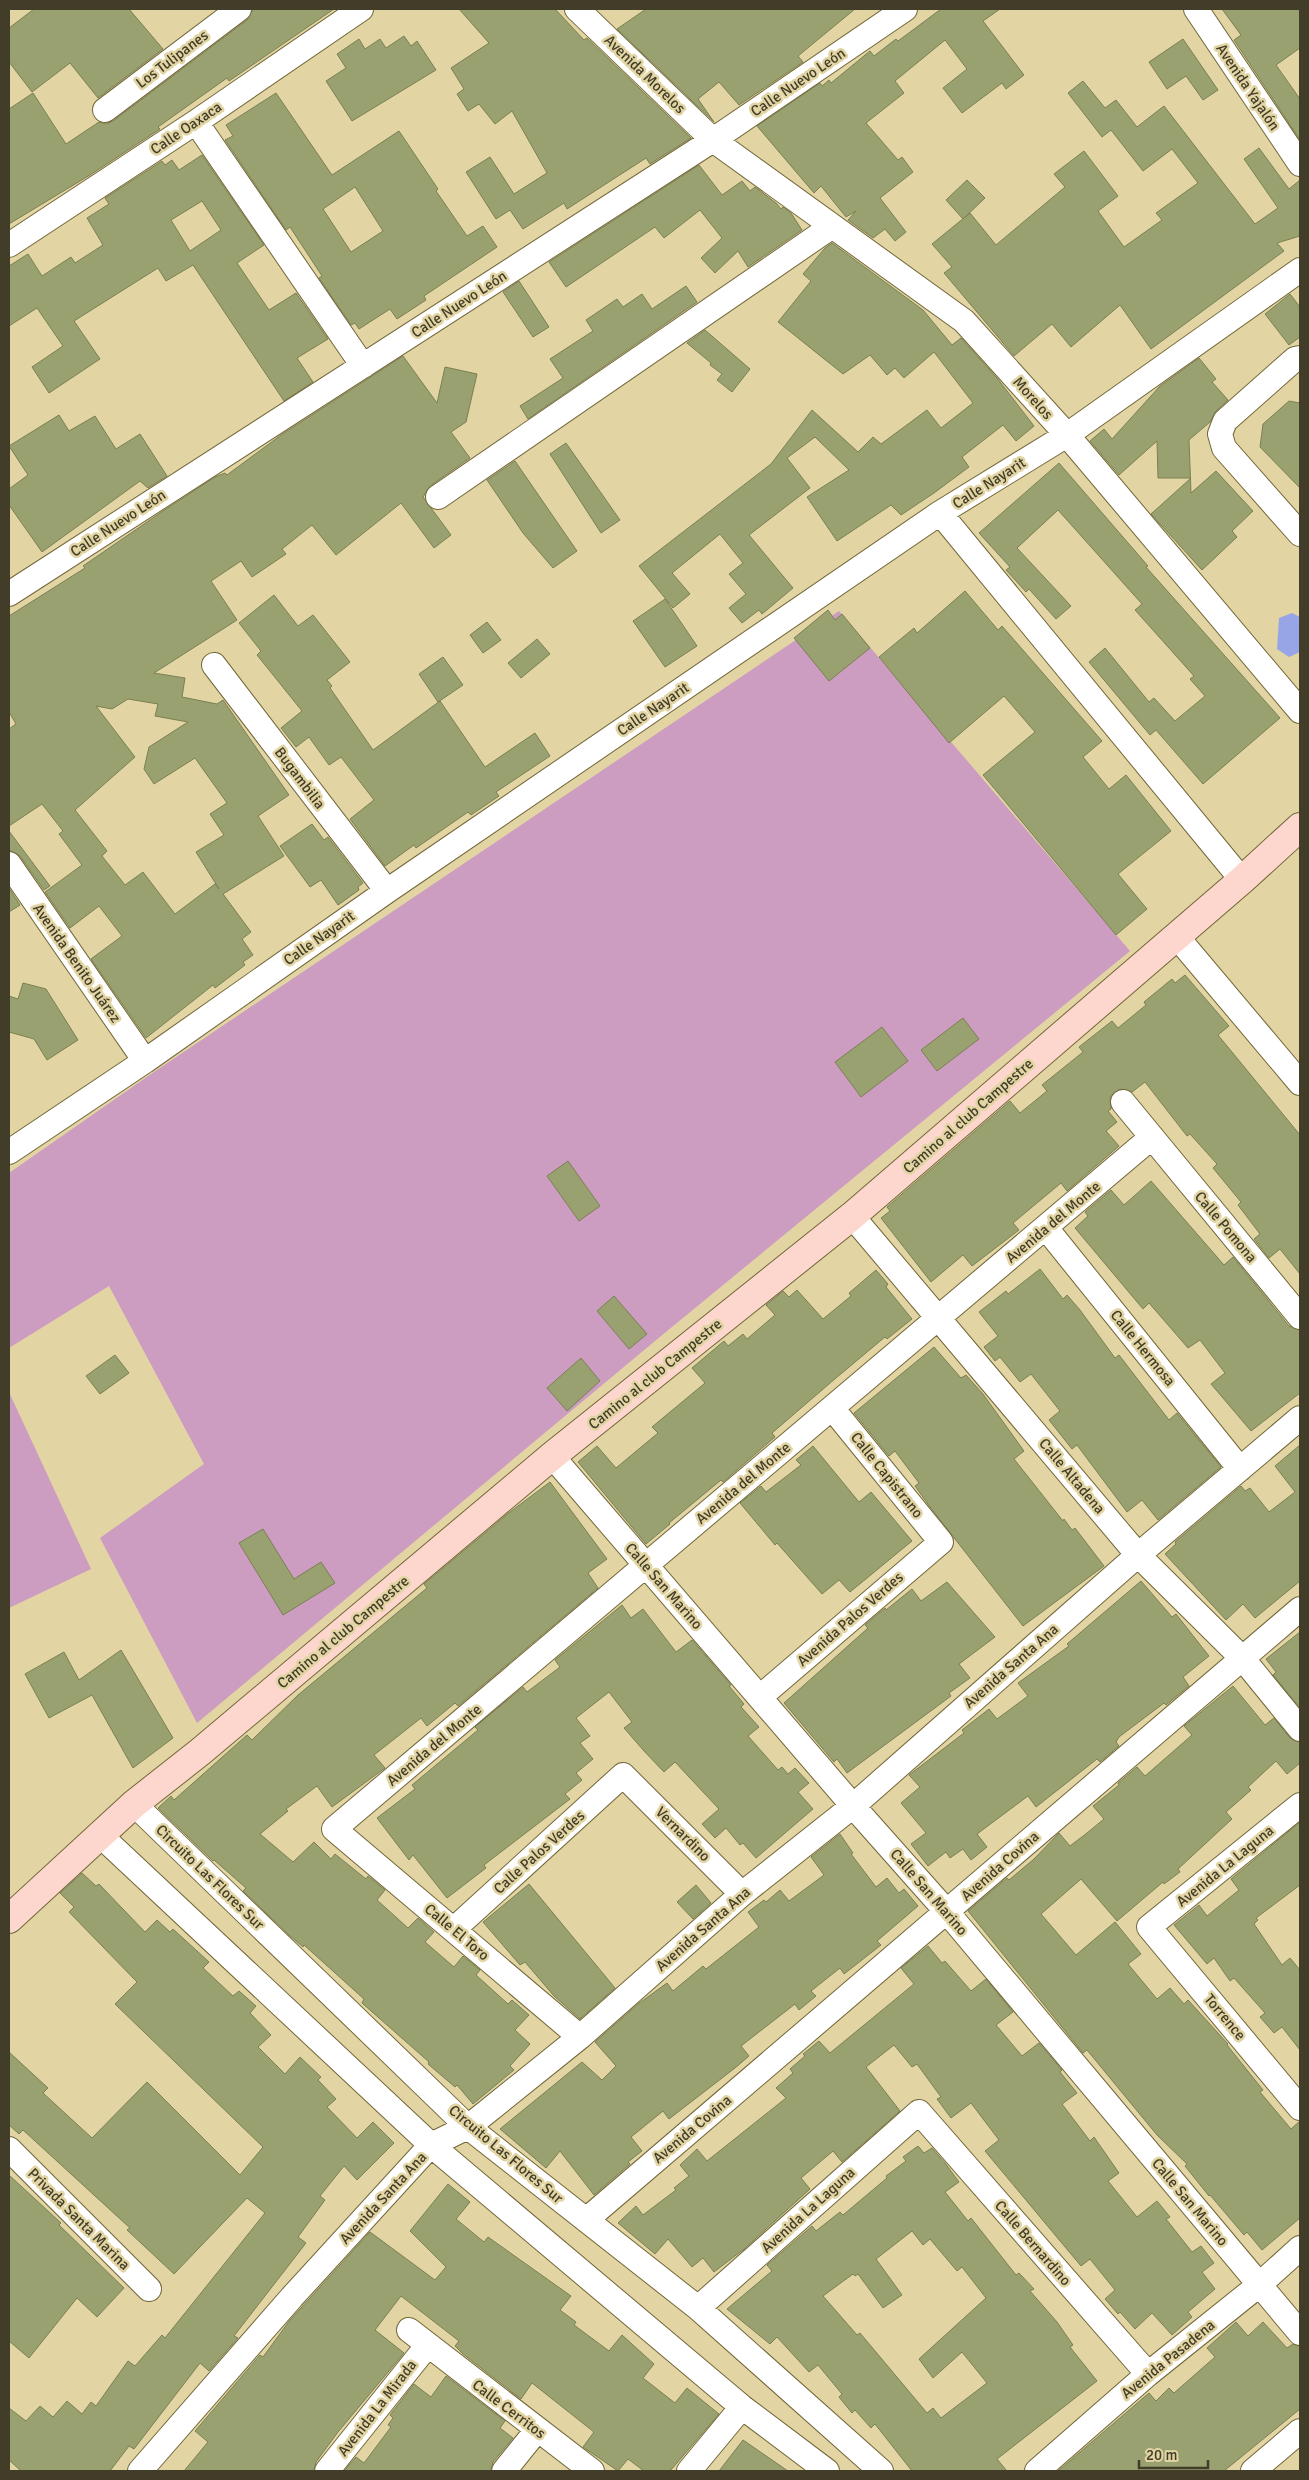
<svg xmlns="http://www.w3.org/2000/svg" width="1309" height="2480" font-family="Signika,sans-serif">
<rect width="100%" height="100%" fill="#e2d5a3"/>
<path fill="#cc9cc1" d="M839,611L1130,951L661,1336L197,1723L100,1538L204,1464L109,1286L9,1348V1173L151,1074Z
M9,1392L91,1569L9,1608Z"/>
<path fill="#97a5e6" d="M1292,613L1300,617V652L1289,657L1277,649L1279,618Z"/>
<path fill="#9aa171" stroke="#7a8052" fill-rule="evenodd" d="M34,9H129L163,49L98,98L70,63L32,92L9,62V28Z
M253,9H334L229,81L227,78L158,127L160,129L90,175L9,224V109L33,93L66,144L99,122L106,124L113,121L247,20Z
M459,9H555L584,40L587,38L691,138L650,164L646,158L567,209L564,203L523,229L510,210L496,219L466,172L490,157L514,194L547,173L512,111L495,124L479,104L468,111L457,94L464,89L451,68L489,43Z
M646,9H855L798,56L803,62L739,105L719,82L698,99L714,122L617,29Z
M941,9H1000L983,21L1024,75L1006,89L1002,83L962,113L943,88L967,69L945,40L895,81L904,93L866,123L898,160L902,157L913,172L880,198L906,232L895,241L885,229L873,238L848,220L856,211L846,217L821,186L814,193L757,126L820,83L822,86L829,80L831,83L870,51L874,56L896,39L898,41Z
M1222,9H1300V48L1276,65L1300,99V140L1234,40L1241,35Z
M404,36L411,46L417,41L436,70L352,121L326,81L346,68L337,54L359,39L365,49L380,39L386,48Z
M1183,39L1218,90L1203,100L1186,76L1167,89L1149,62Z
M1083,81L1105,108L1116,100L1137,127L1164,106L1255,224L1278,208L1244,159L1259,148L1289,189L1300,180V236L1277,243L1284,251L1151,349L1120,305L1071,347L1052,324L1014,356L944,273L952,267L932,244L970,213L996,245L1065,187L1054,174L1084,151L1118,196L1098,211L1124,247L1162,220L1156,213L1198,183L1172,149L1143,171L1111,130L1102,137L1068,93Z
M276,93L332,175L399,131L438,189L436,191L467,236L483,226L497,247L424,296L426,300L397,319L390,309L359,329L355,323L351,325L319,278L322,276L290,227L286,230L225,140L233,136L226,125ZM355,187L383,231L351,252L323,209Z
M202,155L264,245L237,263L269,310L296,293L328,339L297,358L313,382L284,401L193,265L166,281L158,268L74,321L100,359L49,393L32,367L63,346L37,308L9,326V266L28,254L42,276L71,257L75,263L103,245L87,218L109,204L105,198L162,161L165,165L172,160L179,170ZM202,201L221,230L190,251L171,220Z
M699,165L722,195L742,181L750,191L755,187L776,203L781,209L783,207L791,213L802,230L748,267L738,251L715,273L701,258L722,238L700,210L664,238L655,227L566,287L549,262Z
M967,180L985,198L963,219L946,200Z
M832,243L923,310L952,345L961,338L997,378L1034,426L1016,441L1003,425L962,457L969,467L934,493L901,515L891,505L837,541L807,497L849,470L815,437L787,458L810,488L749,535L793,588L762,614L759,610L742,623L729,608L746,594L729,574L743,563L720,534L672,573L690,594L673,608L639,566L771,464L812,410L858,452L873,437L881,444L927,410L941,428L973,403L934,352L904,378L895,368L887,375L870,355L843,374L778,322L811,281L803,274L825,248Z
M519,281L549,327L533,337L503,292Z
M686,286L697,302L528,419L520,406L563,378L550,359L593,331L586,320L617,299L623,307L642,294L652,309Z
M1290,294L1300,307V337L1289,345L1265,314Z
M705,330L750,369L732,392L717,380L722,374L710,365L711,363L687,343Z
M403,356L437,403L445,367L477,374L466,422L451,432L470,458L430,486L423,497L451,535L434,548L401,503L336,555L312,525L282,549L286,554L252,577L241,561L211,581L237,620L154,673L185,678L182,697L217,704L223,700L289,795L258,816L284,856L223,894L251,932L242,939L253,955L243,962L245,965L215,988L213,985L146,1038L91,959L122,936L99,906L70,928L45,892L82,865L59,834L63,831L42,804L9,826V729L16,724L9,712V616L85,568L83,566L163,511L215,477L225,473L227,475L281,435ZM128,699L158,704L155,716L188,722L149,747L144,769L154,784L195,758L227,803L210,814L224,835L196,852L219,889L215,884L175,914L143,872L125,885L102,856L107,851L75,810L135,757L96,706L112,709Z
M1199,358L1216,379L1212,382L1228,400L1216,411L1210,422L1189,440L1191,493L1216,471L1253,511L1232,531L1237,537L1202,570L1151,514L1191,478H1158L1157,441L1119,475L1090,441L1104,429L1112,439L1160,386Z
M1289,401L1300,403V488L1260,447L1263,424Z
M59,415L69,431L95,416L116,449L140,434L167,476L148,488L140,481L42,552L9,505V489L28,475L9,446Z
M566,443L620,520L601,533L550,454Z
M515,461L577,551L553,568L523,533L487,480Z
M1059,463L1148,566L1146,567L1280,718L1203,784L1156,730L1150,735L1089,662L1105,648L1149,702L1154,698L1175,721L1205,696L1190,679L1194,676L1135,610L1142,604L1058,510L1017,548L1071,606L1056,619L1029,589L1026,592L1006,570L1010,567L979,533Z
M965,591L998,630L1002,626L1102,741L1083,757L1109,789L1126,775L1171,831L1118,874L1147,909L1116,935L983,775L1035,732L1004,696L949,743L879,657L914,628L917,633Z
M274,595L298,626L313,615L350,662L327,680L332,686L330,688L373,750L440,701L485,767L535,733L550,756L496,792L499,796L471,815L468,812L416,848L414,845L385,866L350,819L374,800L341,757L329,765L309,737L296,747L281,728L302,711L257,655L261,651L239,623Z
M665,599L697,646L665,667L633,621Z
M828,610L835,620L842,614L870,648L829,681L794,638Z
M487,622L501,640L483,653L470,635Z
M537,639L550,654L521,678L508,663Z
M443,657L463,685L438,702L419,674Z
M312,824L324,840L328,837L363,883L358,887L359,890L338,905L321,880L310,887L280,846Z
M9,831L50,886L44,890L20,856L9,850Z
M9,888L20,905L9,912Z
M1185,975L1229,1026L1218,1035L1300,1135V1274L1280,1249L1269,1258L1254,1239L1260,1234L1238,1205L1241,1202L1213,1168L1217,1164L1190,1134L1187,1136L1145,1082L1132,1092L1120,1089L1110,1097L1111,1109L1108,1111L1117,1122L1106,1131L1119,1146L1067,1191L1061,1183L1013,1223L1019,1230L972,1266L963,1255L931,1282L881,1218L890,1211L887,1207L1010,1101L1020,1113L1047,1091L1042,1085L1083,1052L1079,1047L1112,1021L1118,1028L1146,1005L1144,1002L1172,979L1175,983Z
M23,983L46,989L78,1040L47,1060L34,1039L9,1032V996L18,999Z
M963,1018L979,1039L937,1071L921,1050Z
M882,1027L908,1061L861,1097L835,1062Z
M568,1161L600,1206L579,1221L547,1176Z
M1151,1181L1224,1265L1233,1257L1289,1326L1300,1330V1393L1251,1431L1211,1384L1225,1373L1200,1340L1188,1348L1149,1303L1143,1309L1075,1228L1088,1216L1085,1212L1111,1190L1124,1205Z
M1040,1269L1063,1299L1067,1295L1080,1310L1115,1358L1119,1355L1169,1420L1177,1413L1221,1467L1158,1520L1142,1500L1127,1512L1077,1445L1072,1449L1049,1420L1060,1411L1031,1374L1020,1382L1000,1357L995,1361L984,1347L998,1336L979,1312L1006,1291L1008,1294Z
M876,1270L888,1284L886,1287L912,1319L887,1339L885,1337L836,1378L772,1433L775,1437L723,1482L721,1480L669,1523L670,1524L646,1544L578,1462L597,1446L616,1468L658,1433L652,1427L705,1383L692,1368L724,1341L728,1346L743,1334L747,1339L775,1315L766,1305L783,1291L789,1297L797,1290L823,1319L851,1296L849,1293Z
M614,1296L647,1334L629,1349L597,1311Z
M934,1347L961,1378L966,1375L983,1394L1024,1451L1014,1459L1063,1521L1064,1519L1072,1530L1075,1528L1104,1566L1023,1626L930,1507L915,1486L919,1483L895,1451L889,1456L854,1413Z
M115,1355L129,1373L100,1394L86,1376Z
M581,1358L600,1381L567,1411L547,1388Z
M1300,1445V1581L1255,1618L1243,1604L1226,1620L1165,1554L1176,1544L1175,1542L1241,1486L1245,1491L1250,1488L1269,1512L1295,1492L1275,1466Z
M813,1446L859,1502L871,1492L912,1541L850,1592L839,1580L822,1594L777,1543L775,1545L740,1503L761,1486L766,1492L801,1465L796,1460Z
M550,1482L607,1559L588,1573L598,1588L458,1706L455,1703L427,1726L421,1718L374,1755L385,1768L332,1807L317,1786L286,1809L288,1811L260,1834L293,1862L314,1842L331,1859L335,1854L366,1879L368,1876L385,1890L377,1900L408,1928L418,1918L434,1932L425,1942L454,1967L463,1956L480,1970L476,1975L508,2004L512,2000L529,2015L515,2030L530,2044L510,2066L514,2070L473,2104L457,2085L455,2087L428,2064L429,2062L362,2003L364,1999L304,1945L303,1947L289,1935L243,1891L246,1888L214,1860L213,1861L158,1808L171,1796L174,1800L247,1735L252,1740L298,1695L427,1588L424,1584L510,1512Z
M263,1529L294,1579L321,1562L335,1583L283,1615L239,1543Z
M1141,1581L1172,1617L1176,1614L1209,1656L1183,1677L1189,1686L1166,1705L1164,1703L1119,1737L1116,1742L1119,1746L1100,1762L1097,1759L1036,1807L1028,1796L977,1834L987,1847L971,1860L963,1849L950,1858L946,1852L928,1866L911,1844L926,1833L901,1803L920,1787L909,1775L964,1733L962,1730L989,1709L997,1719L1028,1696L1018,1683L1069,1646L1067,1644Z
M947,1582L995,1637L959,1664L970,1678L949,1693L951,1696L847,1773L837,1759L834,1762L784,1703L868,1628L865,1625L885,1608L886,1610L912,1589L921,1601Z
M622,1605L631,1618L643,1609L676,1652L692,1640L731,1685L729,1686L744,1704L741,1707L759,1727L748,1736L778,1770L782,1767L788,1774L795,1768L809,1783L798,1792L813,1809L756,1858L743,1843L740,1845L726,1828L715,1838L702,1824L719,1809L675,1762L664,1772L644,1751L624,1728L632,1722L609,1692L576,1718L590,1736L580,1743L593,1759L576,1773L582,1780L565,1794L570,1799L484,1865L486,1868L447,1898L413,1855L409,1860L377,1818L415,1789L412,1785L478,1730L475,1727L523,1687L527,1692L560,1667L555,1660Z
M1300,1632V1708L1273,1675L1276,1672L1266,1659Z
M121,1650L173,1738L133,1768L92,1695L49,1718L25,1674L64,1652L79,1680Z
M1233,1686L1265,1725L1274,1718L1290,1738L1300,1742V1763L1287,1774L1276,1761L1248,1787L1251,1790L1226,1812L1232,1819L1178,1869L1180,1872L1164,1884L1163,1882L1117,1921L1081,1879L1041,1914L1076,1955L1115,1922L1141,1954L1128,1964L1157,1999L1170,1988L1184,2004L1188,2000L1228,2044L1227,2045L1263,2090L1260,2092L1291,2129L1300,2121V2218L1262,2250L1247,2232L1244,2235L1210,2195L1209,2196L1185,2166L1187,2164L1157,2135L1087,2050L1083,2053L968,1911L1007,1878L1009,1880L1034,1859L1059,1833L1070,1846L1087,1833L1104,1819L1093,1806L1119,1785L1118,1783L1137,1767L1145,1776L1192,1735L1184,1726Z
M1300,1822V1885L1256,1918L1258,1920L1254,1924L1282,1965L1290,1958L1300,1970V2050L1282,2027L1274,2033L1260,2017L1265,2013L1234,1978L1230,1981L1214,1958L1207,1964L1174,1925L1199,1905L1207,1916L1239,1890L1231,1879Z
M840,1834L853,1853L851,1854L876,1887L887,1878L899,1893L904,1889L918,1906L877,1941L881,1945L844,1974L840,1968L811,1991L816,1996L799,2010L795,2004L741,2046L749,2056L735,2068L669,2119L663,2111L631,2137L642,2151L628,2162L630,2164L594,2195L560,2151L546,2168L500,2129L582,2062L602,2080L616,2066L595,2042L638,2004L667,1983L673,1991L703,1966L706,1969L759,1927L748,1912L764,1900L766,1902L780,1890L789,1901L824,1875L811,1857Z
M82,1873L96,1886L99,1884L145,1932L157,1920L170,1932L173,1929L209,1962L203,1968L233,1996L239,1991L256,2006L250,2013L271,2035L258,2047L285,2074L300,2057L321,2077L318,2080L336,2099L327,2107L357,2138L373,2122L394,2143L357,2180L344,2166L320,2196L325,2200L298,2237L306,2243L234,2336L238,2338L209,2371L200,2363L134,2449L129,2446L110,2471H21L9,2460V2408L26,2421L40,2406L53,2417L67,2401L82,2414L91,2402L96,2406L128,2361L135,2366L162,2335L165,2338L265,2213L247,2198L174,2274L127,2230L130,2228L23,2130L19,2134L9,2125V2052L48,2088L43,2093L92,2138L147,2082L240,2175L263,2147L115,2004L137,1982L69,1912L74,1907L60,1893Z
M529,1884L615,1988L580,2019L554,1996L525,1962L520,1965L483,1922Z
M696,1885L711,1903L693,1919L677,1902Z
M928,1946L942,1963L945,1961L971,1991L986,1979L1013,2012L996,2025L1022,2056L1039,2043L1062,2070L1060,2072L1077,2093L1062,2104L1090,2141L1094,2137L1119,2173L1108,2181L1137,2217L1157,2201L1170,2217L1166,2219L1192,2252L1201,2246L1214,2263L1202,2272L1215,2289L1188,2312L1192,2317L1172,2335L1152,2313L1135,2329L1120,2312L1118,2314L1105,2299L1115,2290L1090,2259L1081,2266L985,2151L999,2140L971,2103L951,2118L937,2099L941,2097L917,2064L912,2067L894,2045L866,2067L900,2111L842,2162L833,2151L801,2178L810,2189L744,2249L714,2272L703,2258L692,2267L668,2239L655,2254L618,2223L636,2206L643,2215L676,2190L674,2188L689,2176L680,2165L697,2149L707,2161L786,2098L776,2088L793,2073L790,2069L805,2056L803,2054L819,2041L830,2053L914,1984L901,1968Z
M918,2146L924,2153L932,2148L945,2163L959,2182L945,2192L968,2221L971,2218L1016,2275L1019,2273L1034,2289L1030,2291L1057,2322L1073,2345L1070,2347L1097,2381L997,2459L1007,2471H912L875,2424L871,2428L855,2410L852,2413L839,2397L842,2394L818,2365L809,2372L777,2337L770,2344L727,2309L772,2271L767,2265L812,2226L816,2231L840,2212L843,2215L887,2178L886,2176L906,2161L903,2157ZM912,2231L923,2245L930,2239L957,2271L962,2267L986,2298L919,2359L933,2378L962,2352L987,2383L941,2418L933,2408L927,2413L860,2333L857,2335L823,2296L853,2274L855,2276L858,2274L883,2308L902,2295L876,2259Z
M9,2175L61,2223L59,2225L124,2288L97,2317L77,2298L29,2358L9,2341Z
M448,2184L470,2202L456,2219L484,2242L488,2237L571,2296L560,2310L576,2322L574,2325L609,2351L622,2335L654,2364L643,2378L675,2403L687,2388L719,2414L670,2471H644L628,2459L618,2471L583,2447L594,2432L532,2383L521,2399L463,2354L455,2346L459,2341L401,2296L375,2330L404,2353L338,2432L316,2462L314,2471H184L208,2442L195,2431L260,2355L263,2357L290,2320L370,2232L435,2280L446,2267L410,2231Z
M1236,2322L1248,2336L1263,2322L1287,2348L1293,2344L1300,2346V2409L1224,2471H1058L1149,2393L1156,2401L1169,2388L1174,2393L1215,2357L1207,2348Z
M446,2376L505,2421L500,2428L513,2438L493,2462L491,2471H344L356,2457L364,2463L391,2427L388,2425L393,2418L390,2415L414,2384L431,2397Z
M743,2440L788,2471H719Z"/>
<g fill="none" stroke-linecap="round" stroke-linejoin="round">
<defs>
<path id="street" d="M577,9L713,140L964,321L1067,435L1300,711
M1196,9L1300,164
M105,110L239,9
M196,122L363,366
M9,245L196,122L361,9
M1300,358L1295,359L1225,421L1220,434L1224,448L1300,534
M438,497L831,227
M940,513L1242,880
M9,594L713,140L905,9
M214,665L387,891
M9,864L145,1061
M1177,937L1300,1083
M1123,1102L1300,1317
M9,1152L145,1061L387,891L940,513L1067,435L1300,270
M852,1216L1138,1555L1243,1659L1300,1729
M1046,1228L1240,1469
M552,1456L853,1806L947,1912L1300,2333
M760,1697L941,1542L832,1408
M134,1804L468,2127L698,2308L881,2471
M1300,1805L1149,1927L1300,2108
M100,1835L431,2145L742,2407L827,2471
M454,1929L623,1775L742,1894
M580,2037L334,1829L1152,1137
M9,2149L149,2289
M586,2220L1300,1609
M698,2308L919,2112L1148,2374
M409,2330L592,2471
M140,2471L292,2297L431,2145L468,2127L580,2037L742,1894L853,1806L1138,1555L1300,1418
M327,2471L427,2346
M504,2471L537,2430
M689,2471L742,2407
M1037,2471L1148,2374L1259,2285L1300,2248
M1253,2471L1300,2431"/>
<path id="secondary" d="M9,1919L134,1804L200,1752L552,1456L852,1216L1242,880L1300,827"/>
</defs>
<use href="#street" stroke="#726638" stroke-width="26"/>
<use href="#secondary" stroke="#726638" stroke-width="30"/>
<use href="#street" stroke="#fff" stroke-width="24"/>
<use href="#secondary" stroke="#fdd7ce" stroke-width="28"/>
</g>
<g text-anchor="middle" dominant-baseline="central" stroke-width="5" stroke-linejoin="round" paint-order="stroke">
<g font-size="15" fill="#423d29" stroke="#e2d5a3">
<text transform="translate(172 59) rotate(-37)">Los Tulipanes</text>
<text transform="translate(645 74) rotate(44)">Avenida Morelos</text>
<text transform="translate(798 82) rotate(-34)">Calle Nuevo León</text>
<text transform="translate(1248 87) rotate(56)">Avenida Yajalón</text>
<text transform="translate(186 128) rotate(-34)">Calle Oaxaca</text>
<text transform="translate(459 304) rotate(-33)">Calle Nuevo León</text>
<text transform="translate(1033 398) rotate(48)">Morelos</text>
<text transform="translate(989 483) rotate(-32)">Calle Nayarit</text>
<text transform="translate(118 523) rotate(-33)">Calle Nuevo León</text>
<text transform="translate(653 709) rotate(-34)">Calle Nayarit</text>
<text transform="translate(300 778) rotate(53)">Bugambilia</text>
<text transform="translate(319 938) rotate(-35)">Calle Nayarit</text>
<text transform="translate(77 963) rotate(55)">Avenida Benito Juárez</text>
<text transform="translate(968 1116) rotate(-41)">Camino al club Campestre</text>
<text transform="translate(1053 1222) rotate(-40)">Avenida del Monte</text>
<text transform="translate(1226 1227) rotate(50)">Calle Pomona</text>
<text transform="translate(1143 1348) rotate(51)">Calle Hermosa</text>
<text transform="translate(655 1374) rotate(-39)">Camino al club Campestre</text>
<text transform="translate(887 1475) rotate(51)">Calle Capistrano</text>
<text transform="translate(1072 1476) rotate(50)">Calle Altadena</text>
<text transform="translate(743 1483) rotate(-40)">Avenida del Monte</text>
<text transform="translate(664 1586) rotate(49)">Calle San Marino</text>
<text transform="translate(850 1619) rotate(-41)">Avenida Palos Verdes</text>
<text transform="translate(343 1632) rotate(-40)">Camino al club Campestre</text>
<text transform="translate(1011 1666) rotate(-41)">Avenida Santa Ana</text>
<text transform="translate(434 1745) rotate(-40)">Avenida del Monte</text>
<text transform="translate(683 1834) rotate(45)">Vernardino</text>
<text transform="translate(539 1852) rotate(-42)">Calle Palos Verdes</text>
<text transform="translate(1000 1866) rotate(-41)">Avenida Covina</text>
<text transform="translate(1225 1866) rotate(-39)">Avenida La Laguna</text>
<text transform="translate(210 1877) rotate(44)">Circuito Las Flores Sur</text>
<text transform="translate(929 1892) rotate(49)">Calle San Marino</text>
<text transform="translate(703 1929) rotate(-41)">Avenida Santa Ana</text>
<text transform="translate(457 1932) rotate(40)">Calle El Toro</text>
<text transform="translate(1225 2017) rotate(50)">Torrence</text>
<text transform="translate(692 2129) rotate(-40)">Avenida Covina</text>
<text transform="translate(506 2154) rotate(40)">Circuito Las Flores Sur</text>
<text transform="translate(383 2198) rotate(-47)">Avenida Santa Ana</text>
<text transform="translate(1190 2202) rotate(50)">Calle San Marino</text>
<text transform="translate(808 2210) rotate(-42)">Avenida La Laguna</text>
<text transform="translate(79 2219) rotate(45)">Privada Santa Marina</text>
<text transform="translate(1033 2243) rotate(49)">Calle Bernardino</text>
<text transform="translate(1168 2359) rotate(-39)">Avenida Pasadena</text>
<text transform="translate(377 2408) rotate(-52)">Avenida La Mirada</text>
<text transform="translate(509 2409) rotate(37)">Calle Cerritos</text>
</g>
</g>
<rect width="1309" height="2480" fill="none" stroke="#423d29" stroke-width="20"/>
<path d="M1139 2460v8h69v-8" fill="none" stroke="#423d29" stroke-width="2.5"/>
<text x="1146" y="2460" font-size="15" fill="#423d29" stroke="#e2d5a3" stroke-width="4" paint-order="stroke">20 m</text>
</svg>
